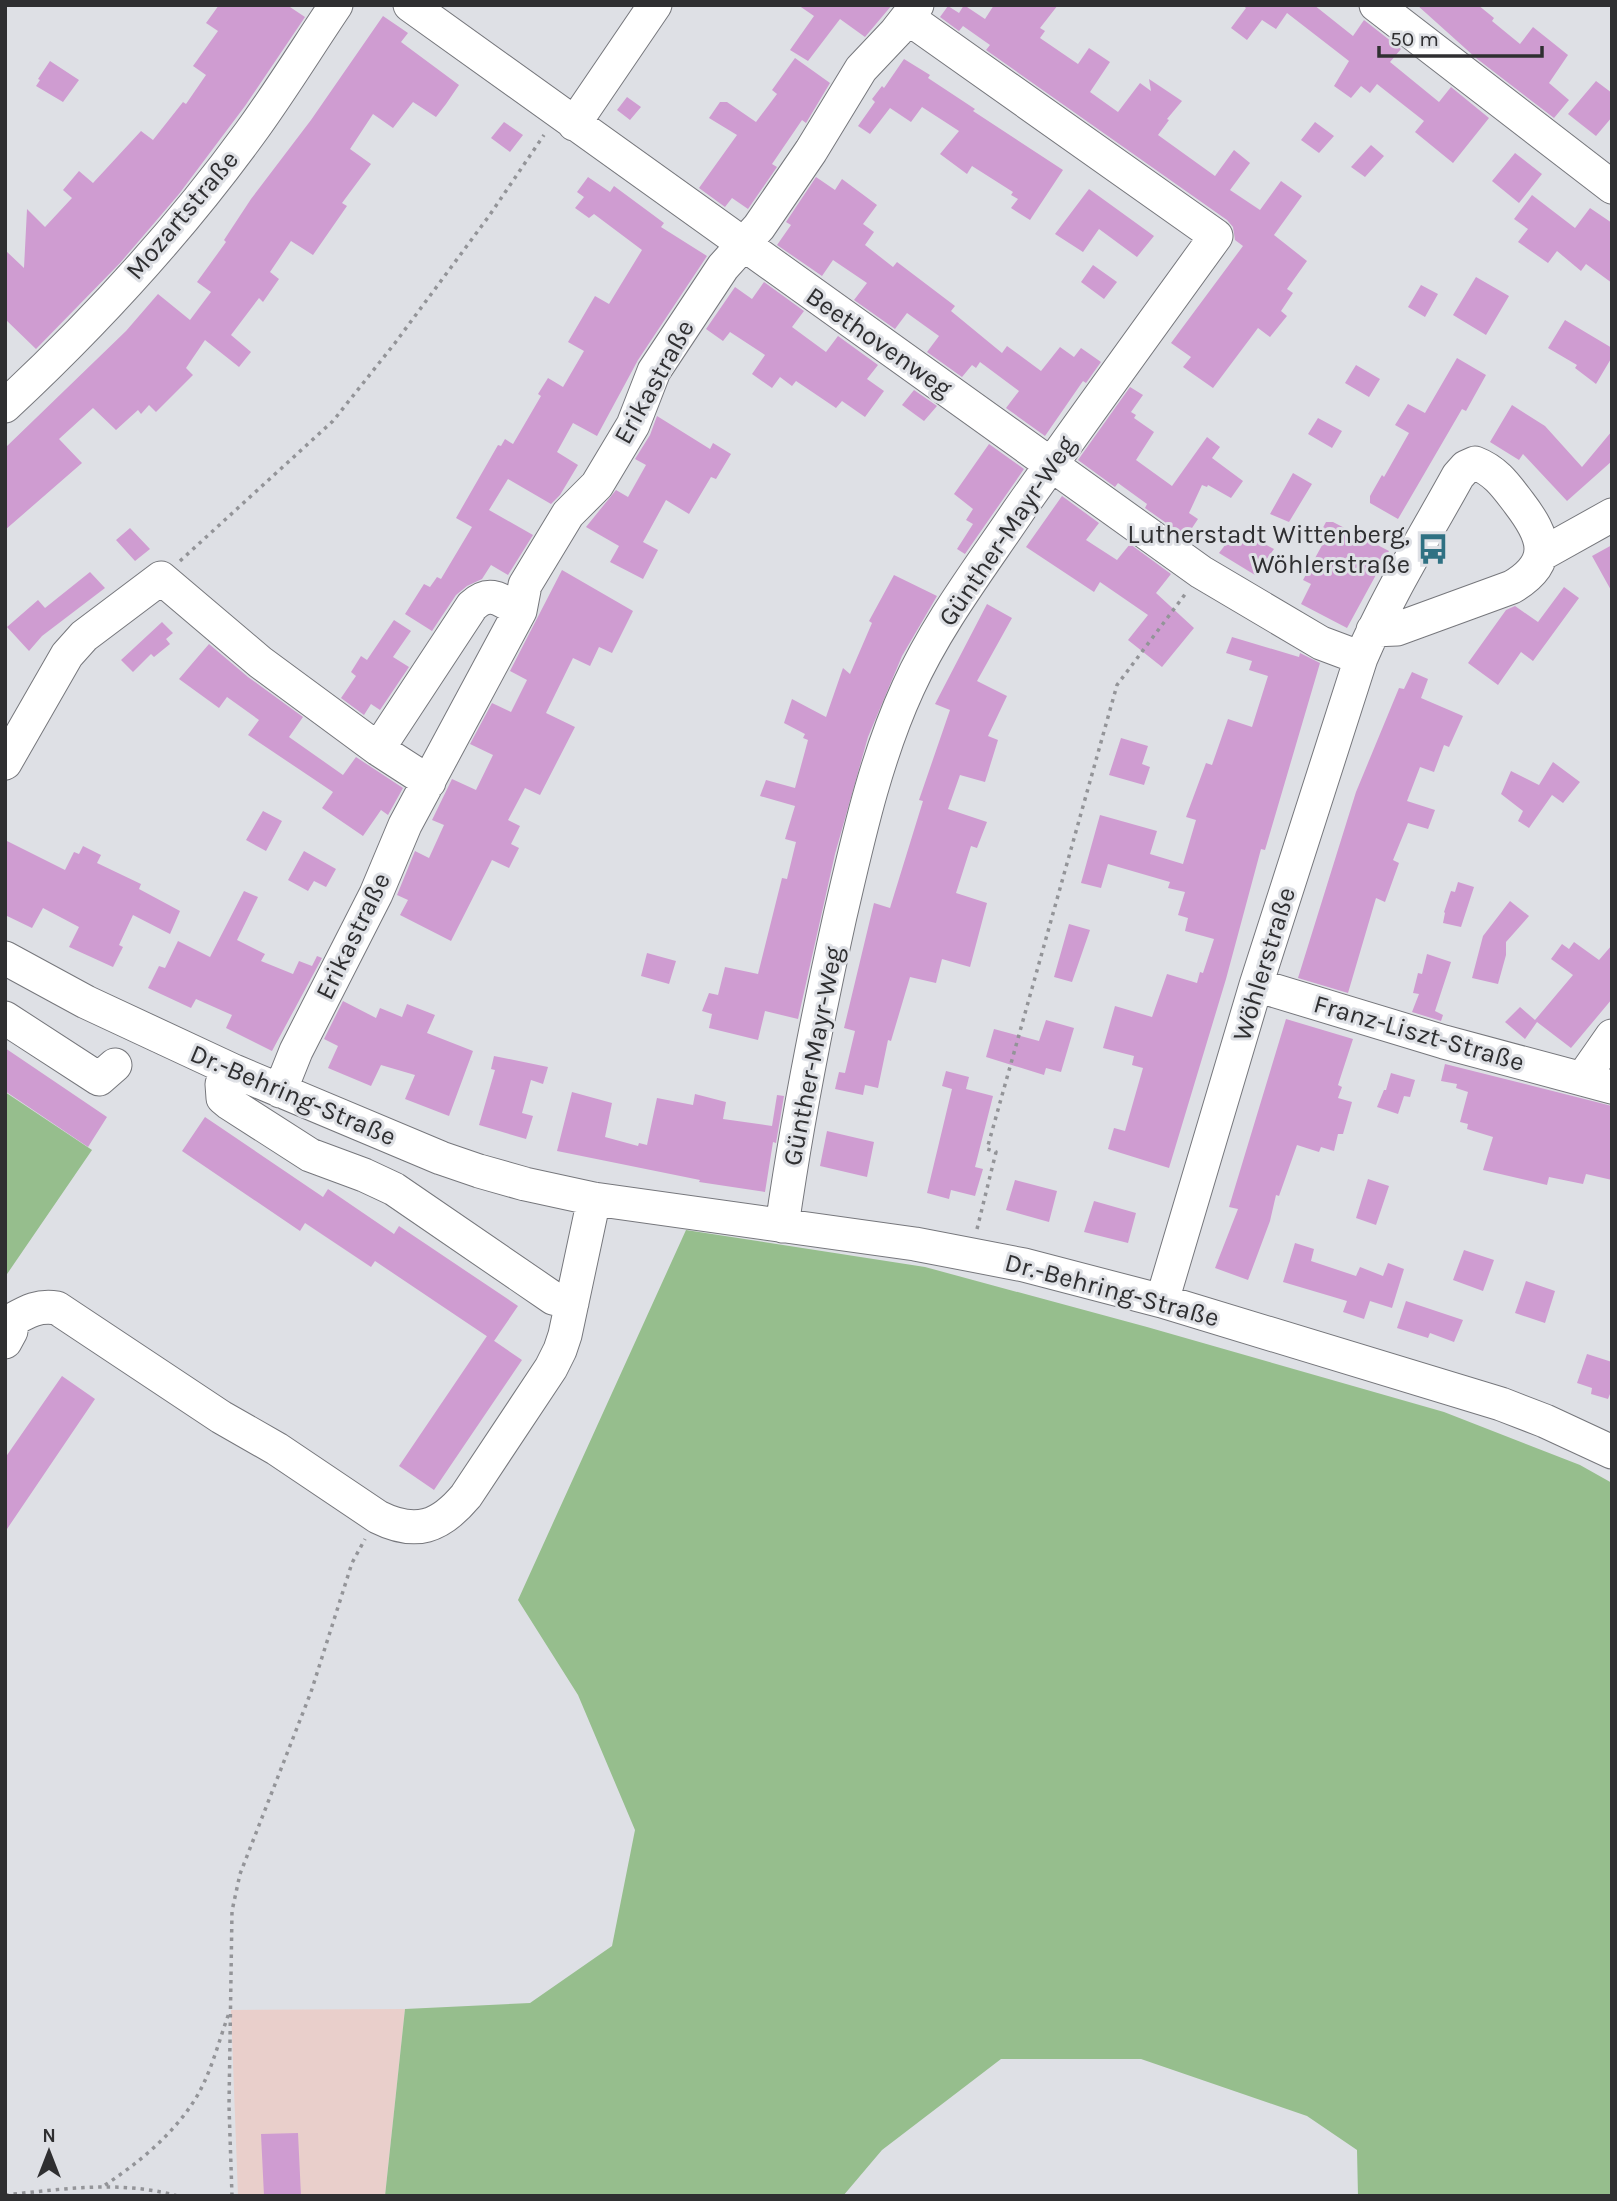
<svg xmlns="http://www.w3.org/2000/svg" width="1617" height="2201" font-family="Karla,sans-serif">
<rect width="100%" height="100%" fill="#dee0e5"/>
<path fill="#e9cfcb" d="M405,2009L385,2196H238L231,2010Z"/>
<path fill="#96be8d" d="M5,1092L92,1150L5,1277Z
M686,1230L925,1267L1147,1327L1444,1412L1580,1465L1612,1483V2196H1358L1357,2150L1307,2116L1141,2059H1001L882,2150L843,2196H385L405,2009L530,2003L612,1946L635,1830L578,1695L518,1600Z"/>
<path fill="#cf9cd1" d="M219,5H287L305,17L245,106L179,194L120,263L36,349L5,319V250L24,268L27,209L45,227L72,198L63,190L79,171L93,183L141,131L153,140L183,102L186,104L206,75L193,66L218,31L206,23Z
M798,5H892L865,37L840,19L808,61L790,50L814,16Z
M964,5L985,19L994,5H1058L1040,28L1045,31L1040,38L1078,64L1089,48L1110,62L1090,92L1118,112L1140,83L1151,91L1149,79L1182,101L1167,119L1169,120L1158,135L1215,176L1234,150L1250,163L1230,190L1260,210L1281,181L1302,196L1274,235L1307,261L1287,289L1293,293L1281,311L1287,316L1270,337L1258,328L1213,388L1183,367L1191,357L1171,343L1243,246L1235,240L1233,227L1227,220L986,50L990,45L963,26L959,31L940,17L948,6L959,13Z
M1242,5H1314L1353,36L1364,20L1401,49L1390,62L1439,102L1451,87L1489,118L1453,163L1415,132L1424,121L1377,84L1370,93L1361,86L1351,98L1334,86L1349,61L1287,13L1276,29L1262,20L1247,40L1231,28L1246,8Z
M1417,5H1478L1494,18L1492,21L1520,44L1533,27L1568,55L1549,83L1569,100L1554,118L1476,58Z
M383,16L408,33L401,42L459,85L446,104L436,117L413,102L393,128L373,114L350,149L371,164L342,203L347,206L313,255L291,241L270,272L279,279L263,302L259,298L231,335L251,352L239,367L205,340L186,368L193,375L156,412L149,405L141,414L138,410L116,430L93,408L59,439L82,463L5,530V448L126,331L158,294L190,320L211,292L197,282L226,242L224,240L251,199L311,120Z
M795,58L830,83L806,123L802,120L772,164L777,167L748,209L732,198L725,207L699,188L737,135L709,118L720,102H727L756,122L777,94L772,90Z
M904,59L930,75L928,78L975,109L973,111L1063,170L1030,220L1011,208L1018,199L1011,195L1013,192L972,166L967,174L940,154L959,131L922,107L911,122L890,108L870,134L858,126L875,102L872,99L882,86L884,88Z
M50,61L79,80L63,102L36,86L40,80L38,79Z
M1596,81L1612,93V117L1596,136L1568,114Z
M627,97L641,107L630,120L617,110Z
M504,122L523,135L510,152L491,138Z
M1315,122L1334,136L1319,153L1301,140Z
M1371,145L1384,156L1365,177L1351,167Z
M1515,153L1542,174L1519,203L1492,181Z
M588,177L610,192L614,186L664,223L661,227L707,256L638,360L597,436L573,423L557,452L578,465L560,495L551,504L508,479L489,510L533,535L508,575L491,565L482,579L467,586L456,595L432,631L405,614L424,584L430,587L437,577L441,579L472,527L456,518L498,445L501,446L505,439L513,444L541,396L538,394L548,378L563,387L584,351L568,342L595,296L609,304L642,250L594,214L589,218L575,208L584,197L577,192Z
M816,177L835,190L842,179L877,205L863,224L874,232L865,245L893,267L897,262L955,306L951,311L1002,353L1007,346L1041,371L1060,347L1074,357L1081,348L1101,362L1086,383L1083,381L1045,436L1006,408L1019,391L980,362L976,368L972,365L962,377L927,352L939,336L907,313L895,329L854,300L867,283L833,260L822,276L777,245L791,225L786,222Z
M1089,189L1154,236L1137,257L1099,229L1083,252L1055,234Z
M1532,195L1575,228L1590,208L1612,223V283L1586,264L1581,271L1557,251L1548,263L1518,242L1528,229L1514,219Z
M1093,265L1117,282L1104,299L1081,282Z
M1476,277L1509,296L1486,335L1453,315Z
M764,282L804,311L792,327L826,352L838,336L878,365L867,379L884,391L865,417L842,401L836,408L796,381L792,386L780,377L772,388L752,374L765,355L730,332L723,341L706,329L735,287L752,299Z
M1421,285L1438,294L1425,317L1408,307Z
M1565,320L1612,348V357L1596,384L1575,368L1577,365L1548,348Z
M1457,358L1486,375L1466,411L1462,409L1398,519L1370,503V496L1382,475L1384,477L1409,433L1395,425L1408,404L1425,413Z
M1356,365L1380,379L1369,397L1345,383Z
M1130,387L1143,395L1131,412L1136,415L1134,418L1154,432L1136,460L1172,486L1207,437L1220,447L1212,458L1243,481L1231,498L1208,485L1207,487L1202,485L1189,513L1198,519L1186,537L1145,508L1147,504L1118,483L1115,487L1078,460Z
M914,390L937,406L924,421L902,405Z
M1512,405L1545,426L1582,467L1612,431V461L1567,501L1523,454L1519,460L1490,442Z
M657,416L710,449L713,443L731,454L716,479L711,477L689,514L666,500L643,542L658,550L643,579L610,562L619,546L586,527L616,490L628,497L646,465L635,459L650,435Z
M1318,418L1342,431L1332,448L1308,434Z
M989,444L1024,469L965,554L957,549L973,524L966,520L973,509L954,494Z
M1293,473L1312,484L1289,522L1270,514Z
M1062,496L1099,523L1086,540L1117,560L1130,544L1171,574L1156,593L1194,628L1162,667L1128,640L1148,615L1100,582L1094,592L1026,547Z
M1326,522H1333L1389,551L1347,628L1301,604L1311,584L1303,580L1326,538L1319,535Z
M130,528L150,549L135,561L116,540Z
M1232,536L1248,546L1253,538L1274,549L1255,575L1219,553Z
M1612,545V592L1592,556Z
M562,570L633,611L612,653L599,647L590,666L573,658L546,713L575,727L540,795L525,788L508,820L520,826L511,844L519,848L509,868L492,860L451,941L400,915L408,900L397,895L415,851L429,858L444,825L432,820L452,779L476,790L493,755L470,744L492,703L511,712L527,680L510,671Z
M90,572L105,588L42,636L29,651L7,627L38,600L45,608Z
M894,575L937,596L902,656L868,737L835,854L798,1019L765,1011L758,1040L709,1028L712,1014L702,1011L709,993L718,995L725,967L758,974L782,878L787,879L796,842L785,839L795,806L760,796L766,780L795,788L808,740L803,738L805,734L784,723L792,699L826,717L843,668L850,674L872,623L869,621Z
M1564,587L1579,598L1533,661L1521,652L1498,685L1468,663L1506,610L1515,606L1538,622Z
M987,604L1012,618L977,681L1007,696L988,736L998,740L985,782L960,775L948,809L987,822L977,848L971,846L956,893L987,903L970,967L942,959L936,983L910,977L891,1041L888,1040L878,1088L865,1085L863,1095L835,1089L839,1072L845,1073L855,1031L844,1028L874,903L890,908L923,801L919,800L950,710L935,704Z
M394,620L411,631L393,657L409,667L380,710L371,704L364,715L341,698L356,676L351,672L361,656L367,660Z
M162,622L173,633L166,639L170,644L154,657L151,654L133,672L121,660Z
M1232,637L1299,657L1300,653L1320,663L1265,850L1261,849L1226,979L1169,1168L1108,1149L1114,1128L1125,1131L1143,1068L1132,1065L1134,1056L1103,1048L1115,1006L1152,1017L1167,974L1197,983L1200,972L1203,973L1214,939L1185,931L1188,918L1178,915L1185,892L1168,888L1170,882L1108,864L1101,888L1081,883L1100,815L1157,831L1150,854L1183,864L1196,820L1186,817L1206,763L1212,765L1228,719L1252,727L1268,676L1249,670L1252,661L1226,653Z
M209,644L248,677L303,717L289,737L343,775L356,757L403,788L388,815L381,810L363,836L322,808L333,792L248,735L259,720L227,697L219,708L179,679Z
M1412,672L1428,679L1421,698L1463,716L1449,747L1444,745L1434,772L1420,767L1407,801L1435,810L1428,829L1408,823L1393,860L1399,863L1385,902L1376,898L1348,993L1298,978L1356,792L1399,688L1404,689Z
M1121,738L1148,746L1142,764L1150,767L1144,785L1109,775Z
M1553,762L1580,782L1563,803L1552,795L1529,828L1518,821L1523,811L1501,794L1511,771L1539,785Z
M263,811L282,821L266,851L246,840Z
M5,840L65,870L74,852L79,854L83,846L101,855L97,863L141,884L139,889L180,911L170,934L133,915L119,945L123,947L113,967L69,947L79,927L43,908L32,928L5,915Z
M304,851L336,869L326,887L314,881L308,891L288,880Z
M1458,882L1474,887L1461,927L1443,923L1445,913L1444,912L1451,891L1455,892Z
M244,891L258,897L237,940L265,954L261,961L293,974L299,961L312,966L317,956L322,958L272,1051L226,1028L232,1015L196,999L191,1008L148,988L159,966L165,968L178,941L210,957Z
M1510,901L1529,916L1506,942V955L1498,984L1472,978L1483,936Z
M1069,924L1090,930L1072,982L1054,977Z
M1574,942L1599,960L1612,945V999L1571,1048L1537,1022L1525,1039L1505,1022L1520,1007L1535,1020L1573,975L1551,959L1562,944L1569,949Z
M647,953L676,961L669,984L641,976Z
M1427,954L1451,962L1435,1011L1443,1015L1441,1021L1412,1012L1419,994L1413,993L1418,973L1422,974Z
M343,1001L376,1018L380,1008L402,1017L407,1004L435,1015L427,1033L473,1051L449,1116L405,1099L415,1075L381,1065L371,1086L328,1068L338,1046L324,1039Z
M1286,1019L1353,1039L1338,1085L1342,1087L1338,1098L1352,1102L1343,1134H1338L1334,1151L1321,1147L1319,1152L1297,1145L1279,1196L1276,1195L1270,1221L1248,1280L1215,1268L1238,1209L1229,1207Z
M1046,1020L1074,1028L1061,1072L1046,1068L1044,1075L986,1057L994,1029L1039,1041Z
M5,1048L107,1117L88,1147L5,1091Z
M494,1056L548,1067L543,1084L531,1080L522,1113L533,1116L526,1139L479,1125L495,1070L491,1069Z
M1445,1064L1612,1106V1180L1586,1174L1583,1184L1549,1177L1547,1185L1483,1170L1493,1137L1467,1129L1468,1124L1460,1122L1468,1092L1456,1088L1457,1084L1441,1081Z
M946,1071L969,1077L966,1089L993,1096L975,1167L983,1169L975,1196L951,1190L949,1199L927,1193L952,1089L942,1086Z
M1391,1073L1415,1080L1410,1097L1404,1096L1398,1114L1377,1107L1384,1090H1386Z
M572,1092L612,1103L605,1137L638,1146L639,1143L647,1145L657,1098L693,1105L695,1094L726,1102L723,1119L772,1126L777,1095L784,1096L776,1143L773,1142L765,1192L699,1182L700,1180L557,1151Z
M205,1117L323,1197L328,1189L394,1234L399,1226L518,1306L494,1341L375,1261L371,1267L305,1223L300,1231L182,1151Z
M827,1131L874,1142L867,1177L820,1166Z
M1368,1179L1389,1186L1376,1225L1356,1218Z
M1015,1180L1057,1191L1049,1222L1006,1210Z
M1094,1201L1136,1213L1128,1243L1084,1232Z
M1295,1243L1314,1249L1311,1261L1356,1276L1360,1267L1383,1276L1388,1263L1404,1269L1392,1308L1370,1301L1364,1319L1343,1312L1347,1301L1283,1282Z
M1464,1250L1494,1260L1483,1291L1453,1280Z
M1526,1281L1555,1291L1545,1323L1515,1313Z
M1406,1301L1463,1320L1454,1342L1430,1333L1428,1338L1397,1328Z
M487,1336L522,1360L434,1490L399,1466Z
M1587,1354L1612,1362V1389L1608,1399L1591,1394L1592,1388L1577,1383Z
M62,1376L95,1399L5,1532V1458Z
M298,2133L301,2196H264L261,2134Z"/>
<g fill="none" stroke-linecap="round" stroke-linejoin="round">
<defs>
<path id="minor" d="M410,5L1201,572L1321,643L1361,658
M1376,5L1612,187
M574,124L655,5
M5,406C94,323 178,232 250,133C280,92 307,48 336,5
M1542,554L1612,515
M378,749L472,606C490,589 501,600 520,611
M5,763L67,655L84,636L161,578L260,662L378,749L429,782
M5,958L86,1002L234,1071L441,1158L479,1171L525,1184L594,1199L915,1244L1024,1265L1162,1301L1501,1404L1545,1421L1612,1452
M1256,985L1444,1042L1612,1087
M5,1018L99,1079L115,1065
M229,1069L222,1084L223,1098L229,1103L310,1155L364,1175L394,1189L553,1298L572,1303
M1582,1079L1612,1036
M280,1091L296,1051L376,894L405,825L520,611L525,585L568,514L597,485L633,425L654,371L723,267L759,227L811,151L861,69L896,32L917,5
M782,1226C797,1121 817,1019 840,916C858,839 875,760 908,688C937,624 980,568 1019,510C1084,418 1150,327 1216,236L908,18
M1162,1301L1256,985L1361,658C1388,595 1425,536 1458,476L1466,467L1475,463C1496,471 1506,486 1519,503C1545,537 1554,562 1512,587L1397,629L1373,630
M5,1342L11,1331L12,1320C28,1311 39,1305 57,1308L221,1417L277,1449L378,1517C416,1536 440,1527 466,1496L551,1368L560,1350L565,1335L594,1199"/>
</defs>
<use href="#minor" stroke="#76777c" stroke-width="35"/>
<path stroke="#939498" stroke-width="3.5" stroke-dasharray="3.5 5" stroke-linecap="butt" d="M180,561L333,421L395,343L489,216L544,135
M977,1229L996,1152L987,1149L1117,685L1186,593
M105,2185C137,2164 170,2137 192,2104C210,2078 218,2043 229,2013
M5,2195C64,2189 120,2180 178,2196
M232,2196L229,2106L232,1911L240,1874L311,1692L352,1563L365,1539"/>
<use href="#minor" stroke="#fff" stroke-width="33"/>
</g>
<defs>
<symbol id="bus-bare" viewBox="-9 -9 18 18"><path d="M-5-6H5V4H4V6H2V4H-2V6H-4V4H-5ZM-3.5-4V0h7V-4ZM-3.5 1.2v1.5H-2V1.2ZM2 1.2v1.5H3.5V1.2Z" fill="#2f7183" stroke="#dee0e5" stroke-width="2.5" paint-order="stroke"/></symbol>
</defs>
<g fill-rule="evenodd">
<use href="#bus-bare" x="1411" y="527" width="44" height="44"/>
</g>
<g text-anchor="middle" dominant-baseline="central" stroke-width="6" stroke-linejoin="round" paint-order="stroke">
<g font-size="26" fill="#2f2f31" stroke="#dee0e5">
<text transform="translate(182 215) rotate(-50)">Mozartstraße</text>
<text transform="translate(879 342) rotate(35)">Beethovenweg</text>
<text transform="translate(654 382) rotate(-61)">Erikastraße</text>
<text transform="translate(1007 531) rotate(-56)">Günther-Mayr-Weg</text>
<text transform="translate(353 936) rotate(-64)">Erikastraße</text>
<text transform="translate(1264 964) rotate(-73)">Wöhlerstraße</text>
<text transform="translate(1419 1033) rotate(16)">Franz-Liszt-Straße</text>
<text transform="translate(813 1056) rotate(-79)">Günther-Mayr-Weg</text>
<text transform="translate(293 1095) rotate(23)">Dr.-Behring-Straße</text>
<text transform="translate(1112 1290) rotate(15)">Dr.-Behring-Straße</text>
</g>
<g font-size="26" fill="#2f2f31" stroke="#dee0e5" text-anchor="end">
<text x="1410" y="534">Lutherstadt Wittenberg,<tspan x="1410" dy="30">Wöhlerstraße</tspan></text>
</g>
</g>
<rect width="1617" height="2201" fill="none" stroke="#2f2f31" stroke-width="14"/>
<g transform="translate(49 2152)" stroke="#dee0e5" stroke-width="5" paint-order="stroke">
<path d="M0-5L12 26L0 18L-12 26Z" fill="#2f2f31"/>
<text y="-10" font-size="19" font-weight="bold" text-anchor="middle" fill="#2f2f31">N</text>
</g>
<path d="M1379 46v10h163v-10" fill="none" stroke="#2f2f31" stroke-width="3.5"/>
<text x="1390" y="46" font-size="21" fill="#2f2f31" stroke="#dee0e5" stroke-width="5" paint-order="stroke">50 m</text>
</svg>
